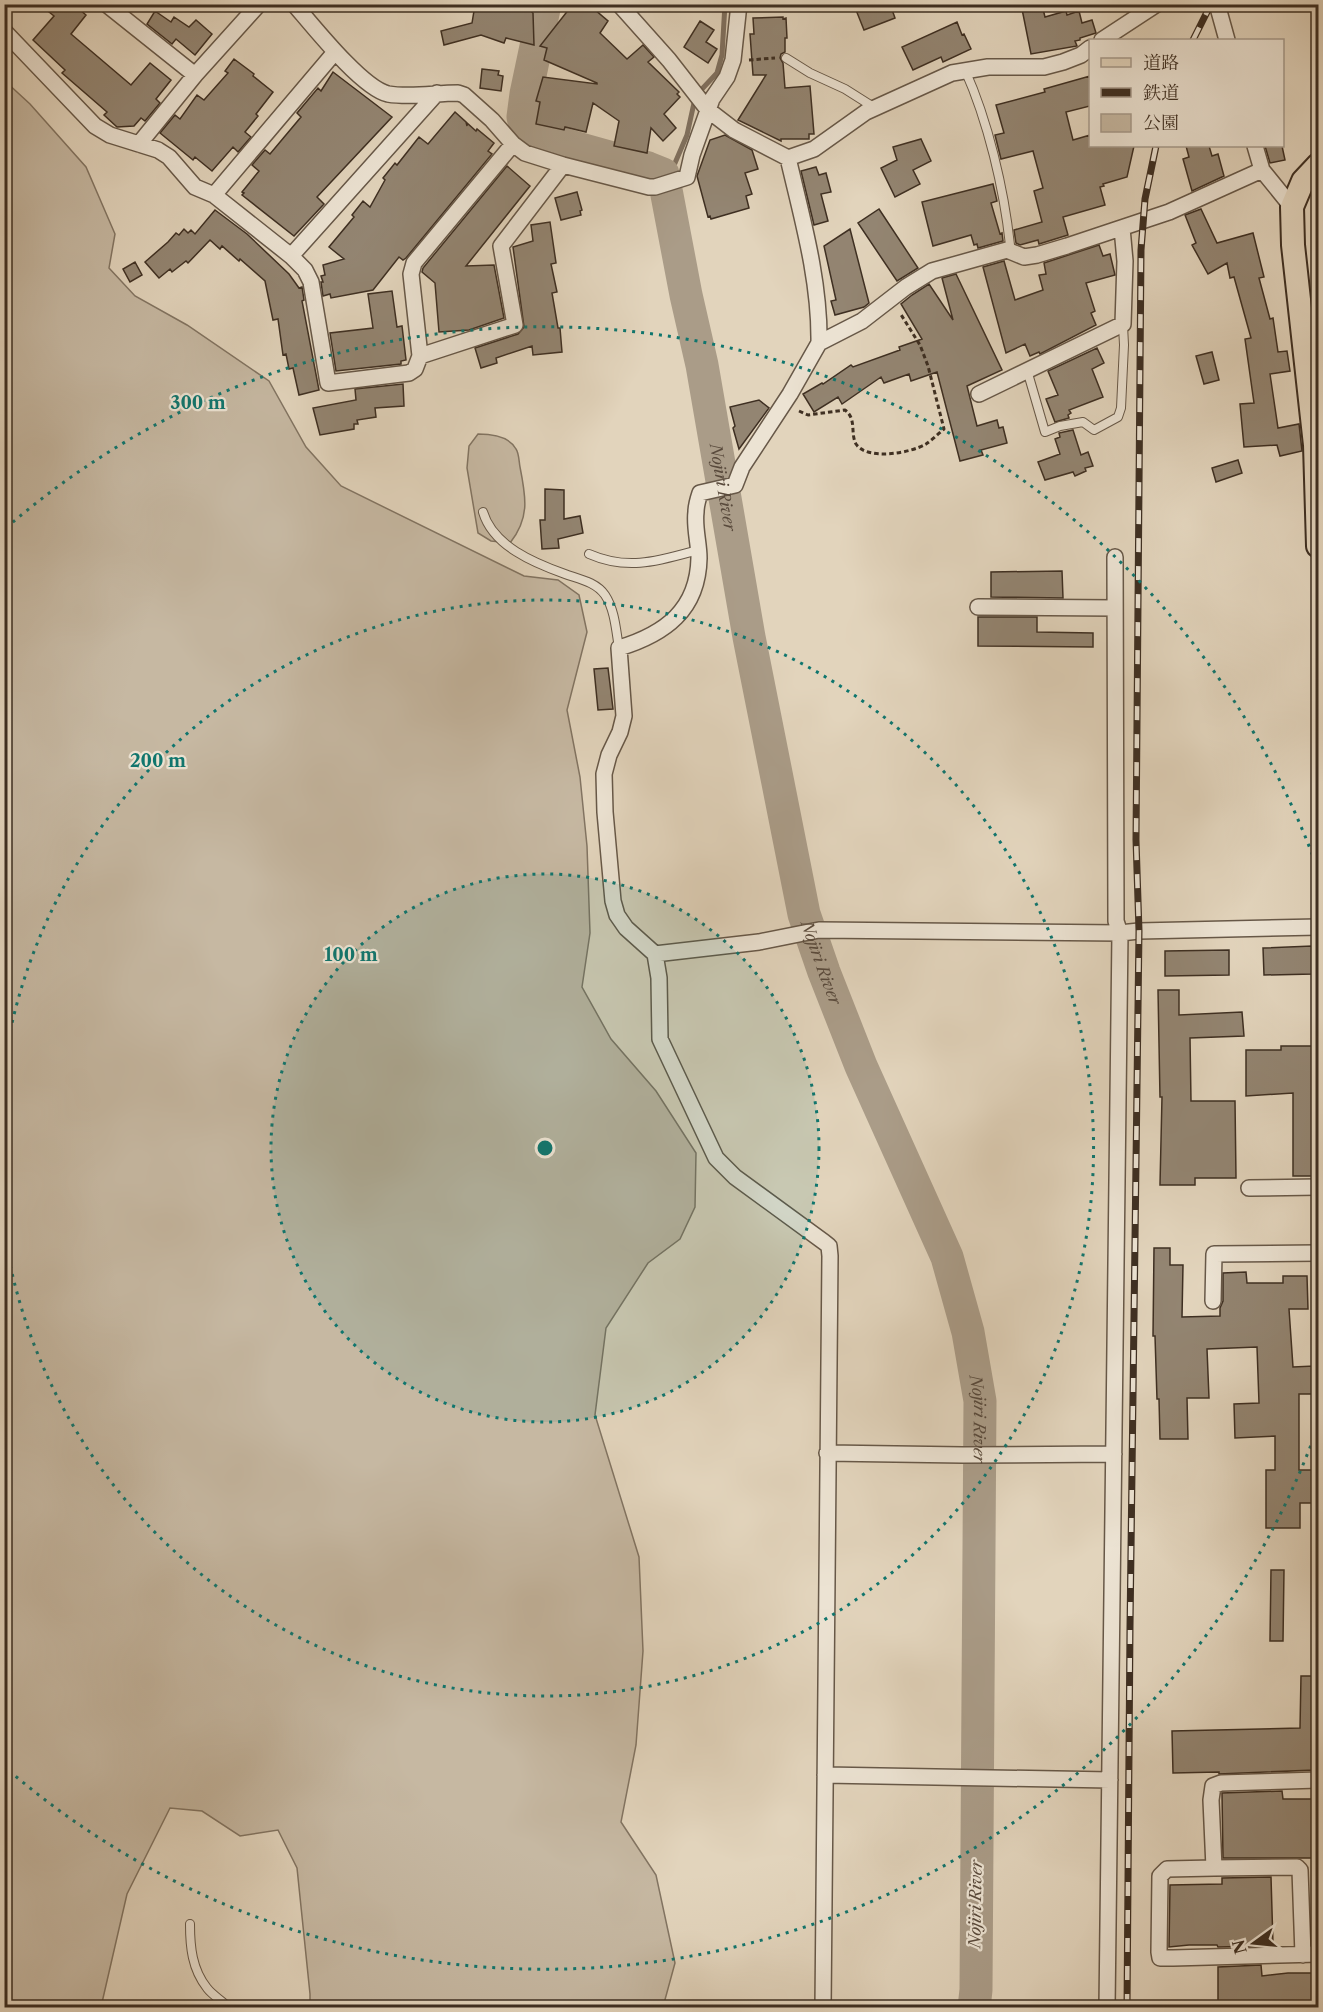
<svg xmlns="http://www.w3.org/2000/svg" width="1323" height="2012" font-family="'Libre Caslon Text','Noto Serif JP',serif">
<rect width="100%" height="100%" fill="#e2d4bc"/>
<filter id="stains"><feTurbulence type="fractalNoise" baseFrequency=".00333" numOctaves="4"/><feColorMatrix values="0 0 0 0 .2 0 0 0 0 .09 0 0 0 0 .02 0 0 0 .5 -.17"/></filter>
<radialGradient id="worn" r=".72"><stop offset=".6" stop-color="#630" stop-opacity="0"/><stop offset="1" stop-color="#630" stop-opacity=".3"/></radialGradient>
<path fill="#c6b8a2" stroke="#827462" stroke-width="1.5" d="M5,81L30,104L86,167L115,234L109,268L135,296L187,325L269,381L306,447L341,486L524,576L558,580L579,595L587,632L567,710L580,777L587,846L590,933L582,987L611,1039L656,1091L696,1153L695,1207L680,1239L648,1263L606,1328L595,1415L639,1557L643,1651L636,1745L621,1822L656,1875L675,1963L663,2007H310V1994L297,1868L278,1830L240,1836L202,1811L170,1808L127,1894L101,2007H5Z
M478,434C491,434 509,436 516,449C519,453 519,462 520,467C526,497 530,518 510,543L491,541L478,533L467,468L469,446Z"/>
<g fill="none" stroke-linecap="round" stroke-linejoin="round">
<path stroke="#7f705f" stroke-width="5" d="M663,174L675,163L687,135L694,103L702,89L717,73L722,55L725,4"/>
<path stroke="#aa9c88" stroke-width="33" id="s1" d="M545,4L526,94L523,117L525,126L534,135L555,142L648,168L663,174L686,295L702,365L749,637L804,914L824,972L861,1066L947,1257L968,1332L980,1401L976,1990L974,2008"/>
</g>
<path fill="#938572" stroke="#3e2f22" stroke-width="1.5" d="M39,4H73L86,15L71,34L131,85L150,63L171,80L156,99L160,103L145,121L141,118L134,126L117,127L104,115L107,112L62,73L65,70L33,40L54,16Z
M504,4H529L528,9L533,13L534,45L506,38L504,43L481,35L444,45L441,31L472,23L475,5L491,8V5L503,6Z
M573,4H588L608,21L600,33L627,59L643,45L654,57L648,62L679,92L677,94L680,97L664,114L676,128L663,141L651,128L647,153L614,146L619,121L593,103L586,132L565,127L564,130L536,124L540,102L536,101L543,77L597,84V83L544,60L547,48L540,46Z
M871,4H890L895,18L864,30L856,10Z
M1042,5L1045,17L1066,11L1067,15L1079,11L1082,23L1092,20L1096,33L1080,38V40L1075,41L1077,46L1031,54L1022,9Z
M155,11L171,22L174,17L189,27L196,20L212,34L195,55L176,39L172,44L147,24Z
M783,17V19L786,18L787,38H785V52L781,54L780,58L783,63L785,88L810,86L814,134H809V139H781V141L738,120L766,75H753L750,34H754L753,18Z
M700,21L714,30L706,42L717,49L708,63L684,47Z
M957,22L962,35L964,34L971,49L943,62L941,57L913,70L902,47Z
M234,59L254,74L253,76L273,92L256,114L258,116L245,132L251,137L238,152L233,147L212,171L195,157L193,160L160,133L175,115L180,119L197,95L204,100L228,73L225,71Z
M482,69L499,71L498,75L503,76L501,91L480,88Z
M333,72L392,117L317,197L324,204L294,236L242,195L244,193L242,192L259,171L252,165L265,150L270,154L301,117L297,113L318,88L321,91Z
M1090,76V106L1066,112L1073,140L1090,135V146H1134L1127,177L1103,184L1104,186L1100,187L1105,205L1063,217L1068,235L1039,244L1038,240L1020,245L1016,243L1014,230L1042,222L1034,191L1043,188L1033,151L1001,159L995,135L1004,133L996,105L1045,92L1044,89Z
M455,112L466,122L467,126V123L476,131L477,129L494,143L488,151L492,154L406,258L403,260L399,257L373,290L331,298L330,294L323,296L321,282H323L321,276L325,275L323,265L344,259L329,247L354,217L352,215L363,201L370,207L385,180L383,178L395,163L397,165L419,137L428,144Z
M725,135L752,150L758,169L745,173L752,194L746,196L749,208L711,219L710,216L708,217L697,176L710,140Z
M921,139L931,161L913,170L920,184L895,197L881,168L897,160L893,147Z
M1186,146H1209L1212,156L1218,154L1224,176L1192,191L1183,159L1189,157Z
M1265,146H1282L1285,160L1270,163Z
M507,166L530,186L466,266L494,265L504,318L469,330L439,332L435,283L422,272L423,268Z
M816,167L819,175L826,173L831,192L821,194L828,221L814,225L801,171Z
M993,184L997,201L991,203L1000,234L1002,233L1003,241L978,248L977,244L974,245L971,235L933,246L922,202Z
M577,192L582,210L580,211L581,215L561,220L555,198Z
M879,209L918,268L897,281L858,223Z
M1201,209L1217,243L1253,233L1264,277L1259,278L1270,319L1273,318L1278,352L1287,351L1290,371L1270,374L1278,428L1299,424L1302,451L1280,456L1277,445L1244,447L1240,404L1254,403L1245,339L1251,338L1234,277L1230,278L1227,263L1208,274L1192,245L1196,243L1185,215Z
M215,210L247,234L289,274L299,288L302,287L304,300L302,301L319,390L299,395L293,368L289,369L286,354L283,355L278,319L273,320L265,281L240,259L239,261L222,246L220,249L210,240L188,263L186,261L172,272L170,269L159,278L145,262L168,242L176,233L179,235L184,229L188,233L191,230L195,234Z
M550,222L556,263L551,264L557,292L552,293L558,328H560L562,352L533,355L532,346L496,358L497,363L481,368L475,348L518,334L524,327L513,247L533,241L531,225Z
M850,229L869,303L864,307L835,315L831,301L836,300L824,246Z
M1099,245L1103,256L1110,254L1115,275L1086,283L1095,311L1091,313L1096,325L1040,354L1039,352L1030,356L1025,344L1006,353L983,267L1004,261L1015,300L1043,290L1039,275L1046,274L1044,263Z
M135,262L142,275L130,282L123,269Z
M956,274L1002,370L967,386L977,426L997,420L999,428L1003,427L1007,443L981,450L983,455L960,461L937,372L911,381L909,374L884,383L881,377L842,404L838,397L814,412L803,394L822,383L823,384L851,365L853,367L900,350L899,347L922,339L901,304L912,295L929,284L953,320L942,278Z
M392,291L397,327L402,326L406,360L401,361V364L336,371L330,333L373,328L368,294Z
M1097,348L1104,363L1092,369L1103,397L1069,410L1071,413L1068,415L1069,418L1055,422L1046,399L1058,395L1048,371Z
M1212,352L1219,380L1204,384L1196,356Z
M403,384L404,406L375,408L376,417L357,420L358,424H354V429L320,435L313,408L356,400L355,389Z
M759,400L769,408L739,449L733,428L735,426L730,407Z
M1073,430L1081,455L1088,452L1093,466L1085,468L1086,471L1075,476L1073,472L1045,480L1038,462L1060,454L1055,439L1060,437L1059,433Z
M1238,460L1242,473L1216,482L1212,468Z
M545,489L564,490V519L580,516L583,533L558,539L559,548L542,549L540,520H545Z
M1062,571L1063,598L991,597V572Z
M978,617H1037V632L1093,633V647L978,646Z
M608,668L613,709L598,710L594,669Z
M1312,946L1313,974L1264,975L1263,948Z
M1229,950V975L1165,976V951Z
M1158,990H1179V1015L1242,1012L1244,1036L1190,1038L1191,1101H1235L1236,1178H1195V1185H1160L1162,1097H1160Z
M1281,1046H1318V1176H1293V1093L1246,1096V1050H1281Z
M1154,1248H1170V1265H1183L1182,1317L1220,1316V1308L1223,1301V1273L1246,1272L1247,1283H1283V1276H1307L1308,1309H1289L1293,1367L1314,1366L1315,1394H1299V1470H1318V1503H1300V1528H1266V1470H1275V1436L1235,1438L1234,1404L1259,1403L1257,1347L1207,1349L1209,1398H1187L1188,1439H1160L1159,1399H1157L1155,1336H1153Z
M1271,1570H1284L1283,1641H1270Z
M1301,1676H1316L1315,1703H1313L1315,1770L1219,1774V1772L1173,1773L1172,1731L1300,1728Z
M1282,1791L1283,1799H1318V1858H1223L1222,1793Z
M1271,1877L1273,1944H1259V1946L1218,1947L1217,1945H1189L1169,1947L1170,1885L1222,1884V1878Z
M1261,1965L1262,1976L1288,1973H1318V2007H1218V1967Z"/>
<g fill="none" stroke-linecap="round" stroke-linejoin="round">
<defs>
<path id="lane" d="M786,58L810,73L845,89L875,108
M965,70C988,121 1004,189 1010,245L1009,251
M1027,370L1045,432L1060,426L1083,422L1094,430L1118,417L1121,408L1124,345L1123,325
M483,512C493,546 534,563 565,574C579,579 596,582 605,595C615,610 616,631 619,648
M589,554C628,571 658,561 698,550
M190,1924C190,1947 192,1969 207,1988C213,1996 222,2000 229,2008"/>
<path id="street" d="M106,4L195,75
M294,4C313,26 362,88 388,94C411,98 435,93 458,93L464,95L492,120L513,144L525,153L563,165L649,187H655L687,177L692,155L712,99L727,77L733,60L739,4
M619,4L669,60L708,110L734,130L788,158L814,149L866,112L952,73L988,67H1044L1063,62L1081,55L1090,48
M1217,4L1227,40
M4,31L95,126L110,135L158,150L169,157L195,187L214,195L291,256L305,270L311,282L328,383L409,373L415,369L420,356L411,274L414,263L513,144
M1102,40L1157,4
M139,144L195,75L259,4
M1255,146L1262,170L1292,207
M788,158C802,218 820,280 819,343
M214,195L335,52
M291,256L437,93
M420,356L515,325L501,246L563,165
M979,394L1123,324L1125,261L1122,228
M978,607L1115,608
M655,954L759,942L819,930L1120,933L1139,931L1318,927
M1249,1188L1318,1187
M1213,1301L1214,1254L1318,1253
M827,1453L963,1455L1114,1454
M825,1775L1110,1780
M1318,1780L1221,1783L1213,1786L1211,1800L1214,1868L1167,1869L1160,1876L1159,1952L1160,1958H1173L1318,1954
M1214,1868L1297,1867L1300,1870L1303,1955
M823,2008L830,1256L829,1246L824,1242L735,1177L716,1158L660,1039L659,978L655,954L626,928L617,915L613,901L605,812L604,774L609,755L620,732L624,716L619,648C665,634 698,610 699,558C699,543 694,527 696,512C696,506 698,499 700,493L735,485L742,467L790,394L819,343L862,321L906,287L932,271L1007,250L1024,257L1037,255L1067,246L1169,212L1262,170
M1107,2008L1120,933L1116,921L1115,557"/>
<path id="primary" d="M1318,165L1303,181L1292,207L1293,245L1315,445L1318,546"/>
</defs>
<use href="#lane" stroke="#675848" stroke-width="10"/>
<use href="#street" stroke="#675848" stroke-width="18"/>
<use href="#primary" stroke="#3e2f22" stroke-width="26"/>
<path stroke="#3e2f22" stroke-width="3" stroke-dasharray="4.5 3" stroke-linecap="butt" d="M749,60L775,58
M799,411L808,415L845,410C857,419 850,433 856,444C867,461 911,453 926,444C932,440 938,434 944,429L928,366L920,345L900,313"/>
<use href="#lane" stroke="#ece3d3" stroke-width="8"/>
<use href="#street" stroke="#ece3d3" stroke-width="15"/>
<use href="#primary" stroke="#e2d4bc" stroke-width="22"/>
<defs>
<path id="rail" d="M1193,40L1211,4
M1127,2008L1130,1627L1139,931L1136,840L1141,250L1145,199L1156,146"/>
</defs>
<use href="#rail" stroke="#3e2f22" stroke-width="7"/>
<use href="#rail" stroke="#ece3d3" stroke-width="4.5" stroke-dasharray="14" stroke-linecap="butt"/>
</g>
<circle cx="545" cy="1148" r="274" fill="#0f766e" fill-opacity=".12"/>
<g fill="none" stroke="#0f766e" stroke-width="3" stroke-dasharray="3 6">
<circle cx="545" cy="1148" r="274"/>
<path d="M5 1058A548 548 0 1 1 5 1238"/>
<path d="M1317 1429A822 822 0 0 1 6 1768M6 528A822 822 0 0 1 1317 867"/>
</g>
<g text-anchor="middle" dominant-baseline="central" stroke-width="4.5" stroke-linejoin="round" paint-order="stroke">
<g font-size="16" font-style="italic" fill="#594a3c" stroke="#ece3d3">
<text stroke="none"><textPath href="#s1" startOffset="591">Nojiri River</textPath></text>
<text stroke="none"><textPath href="#s1" startOffset="1077">Nojiri River</textPath></text>
<text stroke="none"><textPath href="#s1" startOffset="1563">Nojiri River</textPath></text>
<text transform="translate(975 1904) rotate(-89)">Nojiri River</text>
</g>
</g>
<circle cx="545" cy="1148" r="9" fill="#0f766e" stroke="#ece3d3" stroke-width="3"/>
<g font-size="18" text-anchor="middle" font-weight="bold" fill="#0f766e" stroke="#ece3d3" stroke-width="4.5" stroke-linejoin="round" paint-order="stroke">
<text x="198" y="409">300 m</text>
<text x="158" y="767">200 m</text>
<text x="351" y="961">100 m</text>
</g>
<rect width="1323" height="2012" fill="none" stroke="#e2d4bc" stroke-width="24"/>
<rect x="6" y="6" width="1311" height="2000" fill="none" stroke="#3e2f22" stroke-width="3"/>
<rect x="12" y="12" width="1299" height="1988" fill="none" stroke="#3e2f22" stroke-width="1.5"/>
<rect x="1089" y="39" width="195" height="108" fill="#ece3d3" stroke="#a69b8c" stroke-width="1.5"/>
<rect x="1101" y="58" width="30" height="9" fill="#e2d4bc" stroke="#a69b8c" stroke-width="1.5"/>
<text x="1143" y="69" font-size="18" fill="#3e2f22">道路</text>
<rect x="1101" y="88" width="30" height="9" fill="#3e2f22" stroke="#a69b8c" stroke-width="1.5"/>
<text x="1143" y="99" font-size="18" fill="#3e2f22">鉄道</text>
<rect x="1101" y="114" width="30" height="18" fill="#c6b8a2" stroke="#a69b8c" stroke-width="1.5"/>
<text x="1143" y="129" font-size="18" fill="#3e2f22">公園</text>
<g transform="translate(1254 1943) rotate(255)" stroke="#ece3d3" stroke-width="4.5" paint-order="stroke">
<path d="M0-4.5L10 22L0 15L-10 22Z" fill="#3e2f22"/>
<text y="-9" font-size="16" font-weight="bold" text-anchor="middle" fill="#3e2f22">N</text>
</g>
<rect width="100%" height="100%" filter="url(#stains)"/>
<rect width="100%" height="100%" fill="url(#worn)"/>
</svg>
